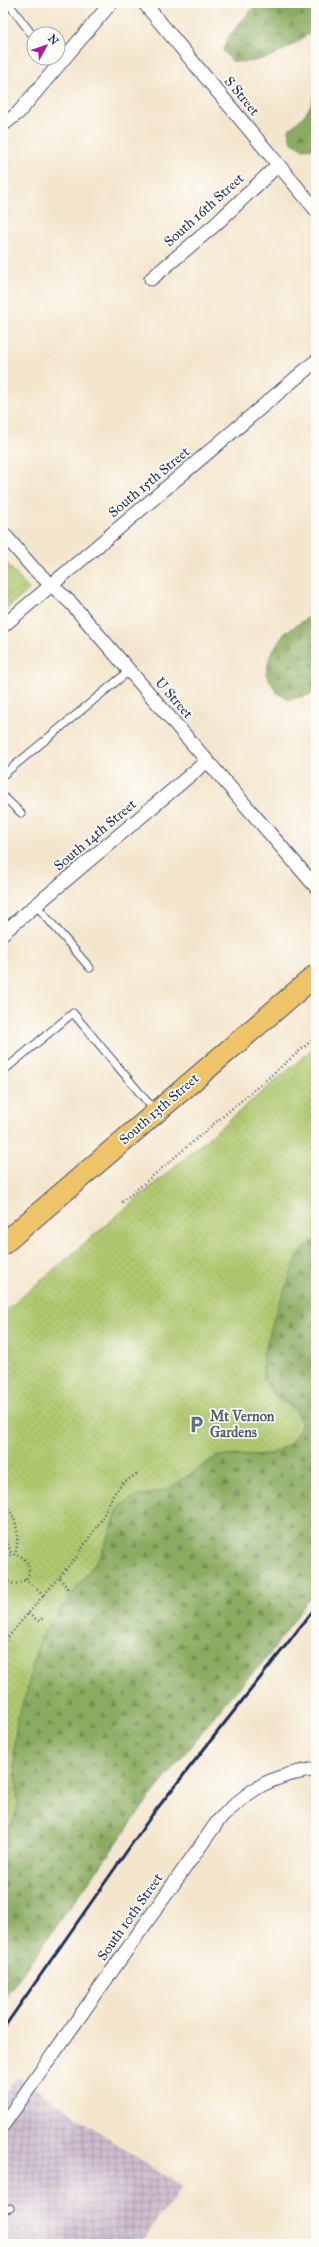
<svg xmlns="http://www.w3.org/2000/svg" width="319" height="2247" font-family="'IM FELL Great Primer',serif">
<defs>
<pattern id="industrial-grid" width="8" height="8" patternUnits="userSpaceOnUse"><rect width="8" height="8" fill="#cfbdce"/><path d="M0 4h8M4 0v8" fill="none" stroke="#a79aaa"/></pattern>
<pattern id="grass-dots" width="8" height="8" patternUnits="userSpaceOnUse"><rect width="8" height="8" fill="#afc86e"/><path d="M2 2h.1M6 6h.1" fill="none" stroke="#96ac62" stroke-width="1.8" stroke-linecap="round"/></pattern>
<pattern id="forest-firs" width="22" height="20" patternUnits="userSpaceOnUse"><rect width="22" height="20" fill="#8bac61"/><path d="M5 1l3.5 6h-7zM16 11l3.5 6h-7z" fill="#718c53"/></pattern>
</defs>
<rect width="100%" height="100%" fill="#fdfcf7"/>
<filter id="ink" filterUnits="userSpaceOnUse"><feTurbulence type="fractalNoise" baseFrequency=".025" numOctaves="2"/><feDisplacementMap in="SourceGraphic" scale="8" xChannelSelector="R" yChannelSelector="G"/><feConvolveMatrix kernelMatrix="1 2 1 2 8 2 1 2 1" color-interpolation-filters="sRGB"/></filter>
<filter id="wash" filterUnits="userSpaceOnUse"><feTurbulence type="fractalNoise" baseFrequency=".012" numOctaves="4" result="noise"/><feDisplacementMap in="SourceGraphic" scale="16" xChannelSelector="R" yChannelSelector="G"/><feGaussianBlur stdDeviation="0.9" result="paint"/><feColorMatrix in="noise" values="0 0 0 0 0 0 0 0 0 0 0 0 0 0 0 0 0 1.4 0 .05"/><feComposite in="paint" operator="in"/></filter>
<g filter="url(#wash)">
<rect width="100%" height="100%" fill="#f4e6cd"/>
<path fill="url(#industrial-grid)" d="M17,2077L182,2187L140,2244H3V2097Z"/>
<path fill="url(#grass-dots)" stroke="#657c66" d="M3,559L29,590L3,612Z
M316,1046V1559L3,1969V1313Z"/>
<path fill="url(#forest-firs)" stroke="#536e60" d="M257,3H316V28C292,47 263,66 232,61L223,50L229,36Z
M316,86V148L302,149L291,142L288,130C305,116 313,108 316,86Z
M316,612V691L309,695L289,700L277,693L266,674L270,655L285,633Z
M316,1238V1589L266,1659L226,1701L145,1804L3,2000V1833L13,1822L18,1804L14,1753L17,1718L27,1691L35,1654L43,1633L102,1553L119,1507L137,1496L167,1490L217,1456L270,1454L290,1444L302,1425L296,1411L272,1393L263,1378V1357L274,1317L298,1255Z"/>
</g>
<g filter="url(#ink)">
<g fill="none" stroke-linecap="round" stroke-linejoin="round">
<defs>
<path id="lane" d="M8,3L34,37
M3,775L129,671
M3,796L21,813
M36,905L90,968
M3,1071L73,1013L155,1111
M3,2210L10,2208"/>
<path id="street" d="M144,3L316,210
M3,125L18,113L111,3
M151,279L216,224L278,165
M3,533L33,568L71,603L316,887
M3,626L316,361
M3,933L207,761
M3,2125L218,1821C250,1788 270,1776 316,1769"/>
<path id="primary" d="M3,1244L316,975"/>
</defs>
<use href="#lane" stroke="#3c4a6f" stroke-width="9"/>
<use href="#street" stroke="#3c4a6f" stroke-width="15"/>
<use href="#primary" stroke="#3c4a6f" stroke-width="23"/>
<path stroke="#3c4a6f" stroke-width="2.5" stroke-dasharray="1 3" stroke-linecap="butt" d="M122,1202L316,1037
M3,1495L7,1491
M3,1503C18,1517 20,1535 15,1555
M3,1533L12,1555
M3,1560C23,1540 44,1581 14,1584L3,1579
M60,1578L67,1588L65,1592
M25,1579L44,1596
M3,1591L8,1583
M28,1614L39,1621L43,1618
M3,1643L76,1557L100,1522L114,1494L123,1483L138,1473"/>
<use href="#lane" stroke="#fff" stroke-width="7"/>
<use href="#street" stroke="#fff" stroke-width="13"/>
<use href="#primary" stroke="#efc469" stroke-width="21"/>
<path stroke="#1b2f5e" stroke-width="3" d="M3,2029L152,1815L316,1607"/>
</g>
</g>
<defs>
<symbol id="parking-bare" viewBox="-9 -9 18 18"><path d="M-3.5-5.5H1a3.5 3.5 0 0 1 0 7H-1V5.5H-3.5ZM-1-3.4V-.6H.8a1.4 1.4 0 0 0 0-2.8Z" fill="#5c6f8a" stroke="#fdfcf7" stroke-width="2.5" paint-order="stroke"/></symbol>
</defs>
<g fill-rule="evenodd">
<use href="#parking-bare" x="184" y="1412" width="25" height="25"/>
</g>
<g text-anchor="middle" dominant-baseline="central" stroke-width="3.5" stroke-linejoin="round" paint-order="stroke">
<g font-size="14" fill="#1b2f5e" stroke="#fdfcf7">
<text transform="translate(242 96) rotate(50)">S Street</text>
<text transform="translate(204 210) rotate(-42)">South 16th Street</text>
<text transform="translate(149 482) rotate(-40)">South 15th Street</text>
<text transform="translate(174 698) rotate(49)">U Street</text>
<text transform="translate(95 835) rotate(-40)">South 14th Street</text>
<text transform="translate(159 1109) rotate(-41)">South 13th Street</text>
<text transform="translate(130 1917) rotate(-55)">South 10th Street</text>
</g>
<g font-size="14" font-weight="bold" fill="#4e5e75" stroke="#fdfcf7" text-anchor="start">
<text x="210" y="1416">Mt Vernon<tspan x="210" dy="16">Gardens</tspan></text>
</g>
</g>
<rect width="319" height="2247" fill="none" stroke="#fdfcf7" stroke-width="16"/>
<g transform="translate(46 46) rotate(50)"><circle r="19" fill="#fdfcf7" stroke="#a3aaba"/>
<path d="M0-3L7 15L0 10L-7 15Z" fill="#b5179e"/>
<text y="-6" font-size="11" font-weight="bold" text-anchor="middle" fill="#1b2f5e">N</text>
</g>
</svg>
